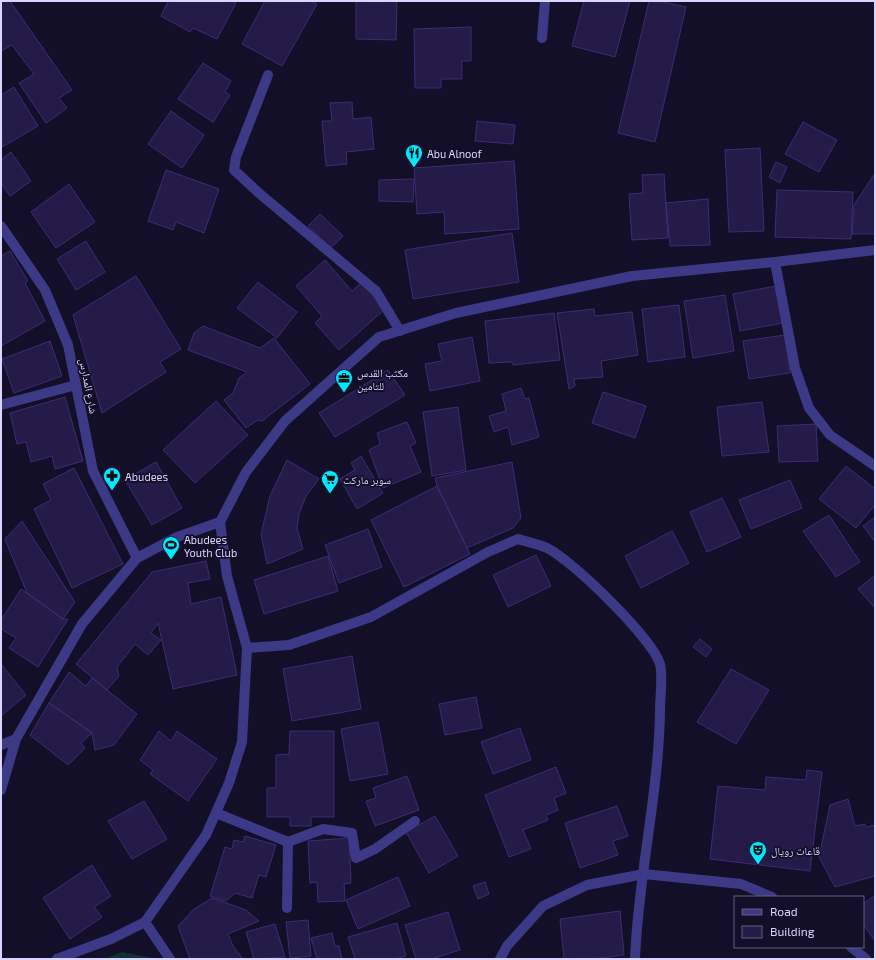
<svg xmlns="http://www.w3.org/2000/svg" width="876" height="960" font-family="'Exo 2','Noto Naskh Arabic',sans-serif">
<rect width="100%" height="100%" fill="#130f28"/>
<path fill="#123231" d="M122,952L153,958V959H105Z"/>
<path fill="#241b49" stroke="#3b2d75" d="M1,1H10L72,90L59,98L67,108L46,123L19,83L34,74L12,45L1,51Z
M168,1H233L236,3L217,39L193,28L190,32L161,16Z
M265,1H311L317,4L282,66L242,44Z
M356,1H397L396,40L356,39Z
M584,1H630L615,57L572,46Z
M649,1H659L686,7L655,142L618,133Z
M471,27V61H462V79H441V88H415L414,29Z
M203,63L231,81L225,92L230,95L213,122L178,99Z
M14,87L38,126L2,147L1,95Z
M352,102L353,119L371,117L374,149L346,152L347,164L326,166L322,121H332L330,103Z
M171,111L204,135L182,168L148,144Z
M477,121L515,125L513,144L475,141Z
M803,122L837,140L819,172L785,154Z
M760,148L764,231L729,232L725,150Z
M11,152L31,181L10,196L1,183V160Z
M514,161L519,229L445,234L444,212L417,214L414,168Z
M776,162L787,167L780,183L769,177Z
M166,170L219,189L204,233L176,222L173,230L148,221Z
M875,173V234H852L854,205Z
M664,174L668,238L632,240L629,194L643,193L642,175Z
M414,179L413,202L379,201V180Z
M69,184L95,222L56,248L31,212Z
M777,190L853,192L851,239L775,237Z
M708,199L710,245L670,246L666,203Z
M320,214L343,236L331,248L308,226Z
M512,233L519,282L413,299L405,250Z
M86,241L105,272L76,290L57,259Z
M10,251L28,281L25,283L45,321L1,346V256Z
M325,260L352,291L361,283L385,309L339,350L315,323L322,316L296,286Z
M136,276L181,349L160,362L166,372L102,413L73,315Z
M258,282L297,312L277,338L237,308Z
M776,286L783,323L740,331L733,294Z
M725,295L734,351L693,358L684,301Z
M679,305L685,357L648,362L642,309Z
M594,309L595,316L632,312L638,355L601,361L603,377L574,379L575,386L569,389L557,313Z
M554,313L560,360L513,365L512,362L489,363L485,321Z
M203,326L260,348L274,338L310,384L262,421L258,420L246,428L224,400L233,393L239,378L247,372L188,350L194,333Z
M785,335L790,373L749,379L743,341Z
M472,337L480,381L430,391L425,364L442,361L438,344Z
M50,341L62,376L14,393L2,359Z
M388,370L405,395L335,437L319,413Z
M521,388L525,399L529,398L539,437L512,445L508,427L494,432L489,416L506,411L502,394Z
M603,392L646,406L635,438L592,423Z
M65,397L83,461L55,469L52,456L31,462L26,442L17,444L10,413Z
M216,401L248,435L195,483L163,450Z
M762,402L769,452L722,456L717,407Z
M458,407L466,470L432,476L423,412Z
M407,422L416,443L410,446L421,472L383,488L369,450L380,444L377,433Z
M816,424L818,461L779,462L777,426Z
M361,456L383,493L357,509L340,479L355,470L351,463Z
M287,460L319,479L306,496L299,514L297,528L303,549L267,564L261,534L270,496Z
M156,462L182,508L152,525L125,480Z
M512,462L521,518L513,528L467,548L437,486L435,478Z
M846,466L875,489V505L856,528L819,499Z
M74,468L123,564L72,588L34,509L51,500L43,484Z
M790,480L802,508L751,529L739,500Z
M437,486L470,554L404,587L371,520Z
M722,498L741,537L707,552L690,512Z
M829,515L860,562L836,577L803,531Z
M875,517V542L863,526Z
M22,521L75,602L63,619L27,593L5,539Z
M368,529L382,567L339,583L325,545Z
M672,531L689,563L641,588L625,556Z
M536,555L551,586L508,607L493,575Z
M328,556L338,591L264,614L254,580Z
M206,561L210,579L188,583L191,604L221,597L237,675L173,689L158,623L151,633L161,640L148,655L135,644L117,667L119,676L107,690L76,664L152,572Z
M875,575V608L858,589Z
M21,589L63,619H68L38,667L9,648L16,638L1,629V620Z
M700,639L712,649L706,657L693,647Z
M352,656L361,709L292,721L283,669Z
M1,664L26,695L1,716Z
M731,669L769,690L736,744L697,722Z
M69,672L86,686L92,678L137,714L114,745L95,750L92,733L49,703Z
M476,697L482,728L445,735L439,704Z
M49,703L92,733L81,743L85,748L68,765L30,735Z
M378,722L388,774L350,781L341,729Z
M520,728L531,760L493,774L481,742Z
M159,731L171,741L177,731L217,759L188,801L150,774L153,770L140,760Z
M290,731H334V817H311V826H290V817H267V788H276V755L289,754Z
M556,767L566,793L554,798L558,810L546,815L548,820L523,830L531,849L509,857L485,795Z
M807,770L822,772L810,871L710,859L718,786L765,790L766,777L806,780Z
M407,776L419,810L375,826L366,801L376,798L373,788Z
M848,799L855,826L865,824L866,827L875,825V876L835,887L819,857L830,805Z
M144,801L167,839L132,859L108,821Z
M617,806L628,836L613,841L618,855L580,868L565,823Z
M435,816L458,856L429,873L406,832Z
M245,836L276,845L266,877L259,875L252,898L235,893L226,901L210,896L225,847L232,849L234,840L243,842Z
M349,838L351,883L344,884L345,901L318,902L317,882L310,883L308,841Z
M92,865L111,896L94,907L102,917L70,939L43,898Z
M398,877L410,906L358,929L346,900Z
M485,882L489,894L478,899L473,886Z
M875,895V941L863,924V904Z
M212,898L246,910L259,921L228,934L233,946L243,959H190L178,926L194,909Z
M620,911L624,955L593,959H564L560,919Z
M448,912L460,950L431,959H416L405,925Z
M308,920L311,956L290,958L286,922Z
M397,923L406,956L395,959H355L348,937Z
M275,924L285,957L254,959L246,932Z
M332,933L335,946H339L342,959H317L311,938Z"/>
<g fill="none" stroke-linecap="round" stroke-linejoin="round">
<path stroke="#3c3a87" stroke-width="10" d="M542,38L545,1
M268,75L236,157L234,170L260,194L376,291L400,331
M775,262L795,368L809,408L830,435L875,466
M1,405L76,385
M216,813L288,842L287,908
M288,842L323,829L352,833L356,858L375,849L415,821
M145,922L170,959
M851,947L866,959
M500,959L507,946L543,906L587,885L644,874L741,884L772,897"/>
<path stroke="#3c3a87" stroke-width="10" d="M1,226L45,290L68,345L93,471L137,558
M247,648L289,645L371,617L488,552L518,539C527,542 538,544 547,548C572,560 652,638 660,664C663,675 660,698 660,710C659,793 638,876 635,959
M1,745L16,739
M1,790L16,739L82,624L137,558L177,537L220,522
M57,959L111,939L145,922L206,835L229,783L242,742L247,648L227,576L220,522L246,472L285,421L379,337L456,313L632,276L775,262L875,250"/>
</g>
<defs>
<symbol id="restaurant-pin" viewBox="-11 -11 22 30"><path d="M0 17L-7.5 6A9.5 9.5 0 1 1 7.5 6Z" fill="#02e8ff" stroke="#130f28"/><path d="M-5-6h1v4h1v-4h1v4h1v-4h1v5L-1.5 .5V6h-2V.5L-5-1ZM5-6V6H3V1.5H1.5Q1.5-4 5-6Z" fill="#111"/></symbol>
<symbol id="office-pin" viewBox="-11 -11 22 30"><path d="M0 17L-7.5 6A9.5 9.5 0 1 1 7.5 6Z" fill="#02e8ff" stroke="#130f28"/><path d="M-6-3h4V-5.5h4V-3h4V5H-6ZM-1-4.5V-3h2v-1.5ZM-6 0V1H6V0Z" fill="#111"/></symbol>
<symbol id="pharmacy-pin" viewBox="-11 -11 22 30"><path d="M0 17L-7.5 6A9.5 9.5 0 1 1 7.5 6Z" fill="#02e8ff" stroke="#130f28"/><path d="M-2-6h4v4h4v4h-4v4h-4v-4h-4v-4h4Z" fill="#111"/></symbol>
<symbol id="supermarket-pin" viewBox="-11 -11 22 30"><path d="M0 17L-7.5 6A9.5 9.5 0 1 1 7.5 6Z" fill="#02e8ff" stroke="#130f28"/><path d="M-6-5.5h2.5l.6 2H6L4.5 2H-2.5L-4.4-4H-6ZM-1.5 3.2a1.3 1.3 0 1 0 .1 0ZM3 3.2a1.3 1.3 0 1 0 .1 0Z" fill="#111"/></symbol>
<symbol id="stadium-pin" viewBox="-11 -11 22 30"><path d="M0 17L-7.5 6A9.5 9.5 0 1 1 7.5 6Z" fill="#02e8ff" stroke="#130f28"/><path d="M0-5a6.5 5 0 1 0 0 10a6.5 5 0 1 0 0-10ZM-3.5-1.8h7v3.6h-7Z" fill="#111"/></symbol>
<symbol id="theatre-pin" viewBox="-11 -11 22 30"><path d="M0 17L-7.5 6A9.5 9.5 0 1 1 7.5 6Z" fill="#02e8ff" stroke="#130f28"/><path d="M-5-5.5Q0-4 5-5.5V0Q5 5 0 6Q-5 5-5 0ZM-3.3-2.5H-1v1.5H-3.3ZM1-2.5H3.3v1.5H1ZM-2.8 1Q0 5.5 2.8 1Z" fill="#111"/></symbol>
</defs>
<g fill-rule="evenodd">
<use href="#restaurant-pin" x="404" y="143" width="20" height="27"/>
<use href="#office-pin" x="334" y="368" width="20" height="27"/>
<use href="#pharmacy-pin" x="102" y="466" width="20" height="27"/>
<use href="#supermarket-pin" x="320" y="469" width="20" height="27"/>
<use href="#stadium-pin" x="161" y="535" width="20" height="27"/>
<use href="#theatre-pin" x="748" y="840" width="20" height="27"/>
</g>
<g text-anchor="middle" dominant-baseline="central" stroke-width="3.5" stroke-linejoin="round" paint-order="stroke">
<g font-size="11" fill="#dbd6ff" stroke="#130f28" text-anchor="start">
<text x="427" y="153">Abu Alnoof</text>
<text x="357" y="372">مكتب القدس<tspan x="357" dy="13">للتامين</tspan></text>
<text x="125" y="476">Abudees</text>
<text x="343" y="479">سوبر ماركت</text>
<text x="184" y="539">Abudees<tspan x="184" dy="13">Youth Club</tspan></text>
<text x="771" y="850">قاعات رويال</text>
</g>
<g font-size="11" fill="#dbd6ff" stroke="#130f28">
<text transform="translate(89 386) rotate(79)">شارع المدارس</text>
</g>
</g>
<rect width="876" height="960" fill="none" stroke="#dbd6ff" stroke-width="4"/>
<rect x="734" y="896" width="130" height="52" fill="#130f28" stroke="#635f7e"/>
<rect x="742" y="909" width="20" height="6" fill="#3c3a87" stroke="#635f7e"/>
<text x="770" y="916" font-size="12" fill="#dbd6ff">Road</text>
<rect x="742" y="926" width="20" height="12" fill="#241b49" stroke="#635f7e"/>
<text x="770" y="936" font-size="12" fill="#dbd6ff">Building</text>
</svg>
